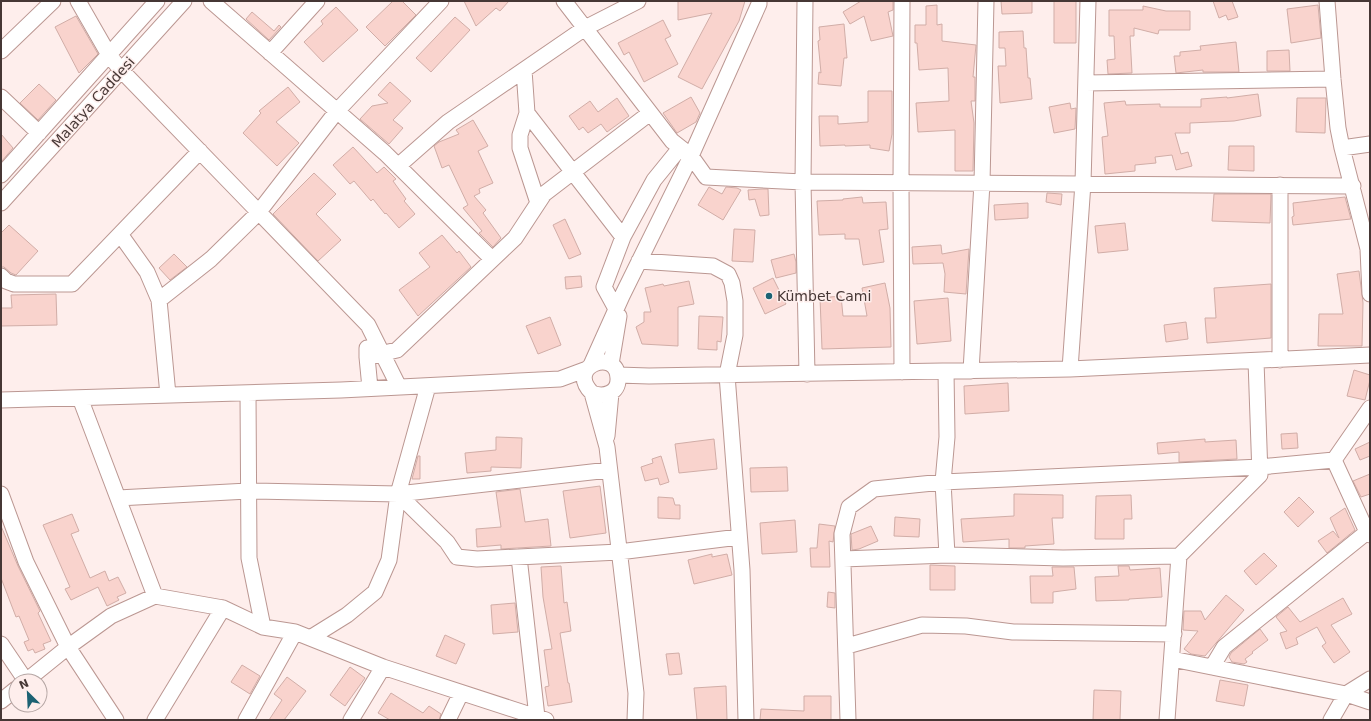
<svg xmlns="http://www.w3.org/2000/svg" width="1371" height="721" font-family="'DejaVu Sans',sans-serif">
<rect width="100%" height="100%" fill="#feeeec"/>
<path fill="#f9d3cd" stroke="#d1ada7" d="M393,1H402L416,15L385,46L366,27Z
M464,1H509L500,11L496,8L476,26Z
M678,1H745L739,21L702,89L678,77L712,13L678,20Z
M861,1H893V10L888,12L893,36L871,41L864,16L850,24L843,12Z
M1001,1H1032V13L1002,14Z
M1054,1H1076V43H1054Z
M1213,1H1232L1238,17L1228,20L1226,15L1219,18Z
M937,5V25L942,24V41L976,45L973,77H975V101H971L974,123L973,171H955V130L918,132L916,103L949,101L948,68L919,70L917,43H915V25H926V6Z
M1318,5L1321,38L1291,43L1287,9Z
M1143,6L1166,11H1190V30H1159L1158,34L1134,28V36H1130L1132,73L1108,74L1107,60L1115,59L1114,36H1109V10H1143Z
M336,7L358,30L323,62L304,42L323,24L321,21Z
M252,12L274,31L279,25L281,27L269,40L246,19Z
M76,16L98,54L79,73L55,27Z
M455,17L470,30L431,72L416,58Z
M663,20L671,36L665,39L678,64L644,82L629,52L624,55L618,43Z
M844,24L847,58H844L841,86L818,84L819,72L821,73L818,41L820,40L819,27Z
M1023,31L1024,48H1026L1028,78H1030L1032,99L1000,103L998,66H1006L1005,48H999V32Z
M1236,42L1239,72H1203V70L1176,73L1174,56H1180V52L1201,50L1200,46Z
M1289,50L1290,71H1267V51Z
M390,82L411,101L393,120L403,128L389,144L360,119L372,106L388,103L378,95Z
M39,84L56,100L38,120L20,103Z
M288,87L300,102L276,122L299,143L277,166L243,133L261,113L259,111Z
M868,91H892V134L889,151L870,148V145L845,146V145L820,146L819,116H838V124L868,122Z
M1258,94L1261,116L1234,121L1190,123V133H1175L1181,154L1188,152L1192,166L1176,170L1172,155L1155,157L1156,163L1135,165V171L1105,174L1102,137L1108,136L1104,103L1125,101L1126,105L1160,104V107H1201V99L1227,97V98Z
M691,97L700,113L696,122L677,133L663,113Z
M617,98L629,116L607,132L601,124L588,133L583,127L579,130L569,116L590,101L598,112Z
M1297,98H1326L1325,133L1296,132Z
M1070,103L1071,109L1076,108L1075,129L1054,133L1049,107Z
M473,120L488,146L478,151L493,183L479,189L480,193L474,196L486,210L483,213L501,238L493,247L479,233L482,231L463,208L468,205L449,165L442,168L434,146L439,142L459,134L456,130Z
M1,134L13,148L1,162Z
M1229,146H1254V171L1228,170Z
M353,147L377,173L384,167L396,179L393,181L406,199L404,201L415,214L399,228L386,213L385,214L373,199L371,201L354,181L350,184L333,165Z
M314,173L336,194L316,214L341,240L318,261L273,214Z
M709,187L722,194L726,187L737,188L741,190L723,220L698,205Z
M762,189H768L769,215L760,216L755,199L749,200L748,190Z
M1047,193L1062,194L1061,205L1046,202Z
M1214,194H1271L1270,223L1212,221Z
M862,197L863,203L886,202L888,229L879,230L884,262L863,265L859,239H845V234L819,235L817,201L843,200V199Z
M1345,197L1351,219L1293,225L1292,217L1294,216L1293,203Z
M1028,203V218L995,220L994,205Z
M565,219L581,254L569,259L553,225Z
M1125,223L1128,250L1098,253L1095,226Z
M9,225L38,251L16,275L11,273L4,267H1V233Z
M734,229L755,230L753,262L732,261Z
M442,235L457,253L459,251L471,267L418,316L399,290L430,267L419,253Z
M941,245L942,254L969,249L966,294L944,292L945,274L943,263L913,264L912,247Z
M174,254L187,267L170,280L159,268Z
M794,254L796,262V273L776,278L771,260Z
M1359,271L1363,303L1362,346H1318L1319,314H1343L1337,274Z
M581,276L582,287L566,289L565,277Z
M773,278L786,304L765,314L753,288Z
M689,281L694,304L678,307V346L642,344L636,327L644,322V312H651L645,288L663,284L664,286Z
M885,283L890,308L891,347L822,349L820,298L841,296L843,316H867L862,288Z
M1271,284V338L1207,343L1205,318H1216L1214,288Z
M56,294L57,325L1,326V308H12L11,295Z
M948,298L951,341L917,344L914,301Z
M699,316L723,317L721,342L717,341V350L698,349Z
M550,317L561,345L538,354L526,326Z
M1186,322L1188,339L1166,342L1164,325Z
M1354,370L1370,375V380L1365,400L1347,396Z
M1008,383L1009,411L965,414L964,386Z
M1297,433L1298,448L1282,449L1281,434Z
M496,437L522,438L521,468L491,467V471L467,473L465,453L496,450Z
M714,439L717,469L679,473L675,444Z
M1205,439V442L1236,440L1237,459L1179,462V452L1158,454L1157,443Z
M1370,442V456L1360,460L1355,449Z
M418,456H420V479H412Z
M661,456L669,482L660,485L658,478L645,481L641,467L653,463L652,459Z
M787,467L788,491L751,492L750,468Z
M1370,474V494L1361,497L1353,481Z
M600,486L606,533L570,538L563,491Z
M520,489L525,522L548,519L551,546L501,549V545L477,547L476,529L501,527L496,492Z
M1014,494L1063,495V518H1052L1054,544L1025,546V548H1009V539L963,542L961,519L1014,516Z
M1131,495L1132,519H1124V539H1095L1096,496Z
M658,497L673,498L675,505H680V519L658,518Z
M1299,497L1314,512L1298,527L1284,512Z
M1345,508L1355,530L1327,553L1318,541L1333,531L1339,538L1330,518Z
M72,514L79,531L71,534L90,578L105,571L109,581L118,577L126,593L117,597L119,600L107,606L98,587L71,600L65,589L70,587L43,525Z
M895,517L920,519L919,537L894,536Z
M795,520L797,552L762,554L760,523Z
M819,524L835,526L833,542L829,541L830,567H811L810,548H817Z
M1,526L18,566L40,611L38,613L51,641L43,644L45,649L35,653L33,649L28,651L24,642L29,640L19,616L16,617L1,578Z
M871,526L878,541L859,549L852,550L851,534Z
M1264,553L1277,566L1256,585L1244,571Z
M712,554V557L727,554L732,575L694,584L688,560Z
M930,565L955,566V590H930Z
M561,566L564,603L567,602L571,631L560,633L568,683H569L572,702L548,706L545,687L549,686L544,650L552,649L543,597L541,567Z
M1118,566H1129L1130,570L1160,568L1162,597L1129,599V600L1096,601L1095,577L1119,576Z
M1052,567H1074L1076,589L1053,592V603H1031L1030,576H1053Z
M828,592L835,593V608L827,607Z
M1226,595L1244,610L1205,656L1191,654L1184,649L1198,631L1183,630L1184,611H1201L1205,620Z
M1343,598L1352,614L1331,625L1350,652L1334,663L1322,646L1326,643L1317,627L1296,638L1298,644L1286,649L1280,633L1287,631L1276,617L1288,607L1300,622Z
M515,603L518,632L493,634L491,605Z
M1260,629L1268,640L1252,652L1253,653L1245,659L1247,662L1244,664L1232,662L1229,657L1231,653Z
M445,635L465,644L456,664L436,656Z
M679,653L682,674L669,675L666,654Z
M242,665L260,676L250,694L231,682Z
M350,667L365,678L345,706L330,695Z
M287,677L306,691L284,720H269L282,700L274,694Z
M1220,680L1248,685L1244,706L1216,701Z
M726,686L727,720H697L694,688Z
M1094,690L1121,691L1120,720H1093Z
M391,693L423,713L429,706L441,714L439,720H390L378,713Z
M804,696H831V720H760L761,709L804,711Z"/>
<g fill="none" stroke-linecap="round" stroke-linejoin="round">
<defs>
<path id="minor" d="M78,1L109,55L121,70L368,325L399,387
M211,1L385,153L492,259
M564,1L672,141L691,156L706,177L803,182L1353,186
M805,1L803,182L807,374
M1327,1L1333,79L1338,128L1342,148L1368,249L1370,294
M1,51L53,1
M270,53L317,1
M524,70L527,113L520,135V148L538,203
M1086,83L1333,79
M1,97L39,133
M527,113L623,237
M1342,148L1370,144
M398,166L448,122L585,28L638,1
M1,175L157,1
M1280,185V360
M1,203L184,1
M120,234L147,272L159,300L168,395
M639,261L713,266L728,274L732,283L735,301V335L727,375L742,570L746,720
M1,276L6,281L14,284H72L200,151
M159,300L211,259L258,213L337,111L441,1
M616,309L604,287L623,237L654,180L680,148
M367,348V357L370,388
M367,357L397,350L515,238L544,194L650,113
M611,364L619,316
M591,365L622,296L691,156L759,4V1
M1070,369L1083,183L1088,1
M946,371L947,437L943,482L947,555
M971,371L982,183L986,1
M902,372L901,182L902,1
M618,375L649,376L1070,369L1370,355
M428,386L398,494L447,542L457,557L477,559L619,552L739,537
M248,393L249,558L263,627
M592,393C604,398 619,393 618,378C617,347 565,366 592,393L607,447L636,693L635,720
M80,398L155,596
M1,400L341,390L560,379L587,369
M607,436L611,393
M1334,460L1367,532L1370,535
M1,494L26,562L68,647L116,720
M118,498L248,491L398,494L609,470
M519,557L537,717L536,720
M843,559L947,555L1063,558L1179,556
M310,638L347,615L375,592L389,560L398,494
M1,644L26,681
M847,646L922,625L966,626L1013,632L1174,634
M1172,659L1346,694L1370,702
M1212,667L1224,647L1367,532
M26,681L68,647L111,616L155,596L223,608L263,627L295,632L383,667L546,720
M1,701L16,689
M155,720L223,608
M246,720L295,632
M351,720L383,667
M448,720L461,693
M848,720L842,534L849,507L874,489L943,482L1260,467L1334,460L1370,408
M1167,720L1179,556L1260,475L1256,361
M1331,720L1346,694L1370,679"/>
</defs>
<use href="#minor" stroke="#bb9792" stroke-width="17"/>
<use href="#minor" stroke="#fff" stroke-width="15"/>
</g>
<circle fill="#1c6273" stroke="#feeeec" stroke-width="1.5" cx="769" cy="296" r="4"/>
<g text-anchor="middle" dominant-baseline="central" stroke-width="3" stroke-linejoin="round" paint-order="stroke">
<g font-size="14" fill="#463735" stroke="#feeeec">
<text transform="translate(93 102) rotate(-48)">Malatya Caddesi</text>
</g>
<g font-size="14" fill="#463735" stroke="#feeeec" text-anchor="start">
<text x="777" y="296">Kümbet Cami</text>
</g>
</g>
<rect width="1371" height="721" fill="none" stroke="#463735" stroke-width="4"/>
<g transform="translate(28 693) rotate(336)"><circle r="19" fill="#feeeec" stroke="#b4a5a3"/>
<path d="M0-3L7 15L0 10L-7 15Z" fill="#1c6273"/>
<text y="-6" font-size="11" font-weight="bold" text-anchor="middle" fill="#463735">N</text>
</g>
</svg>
